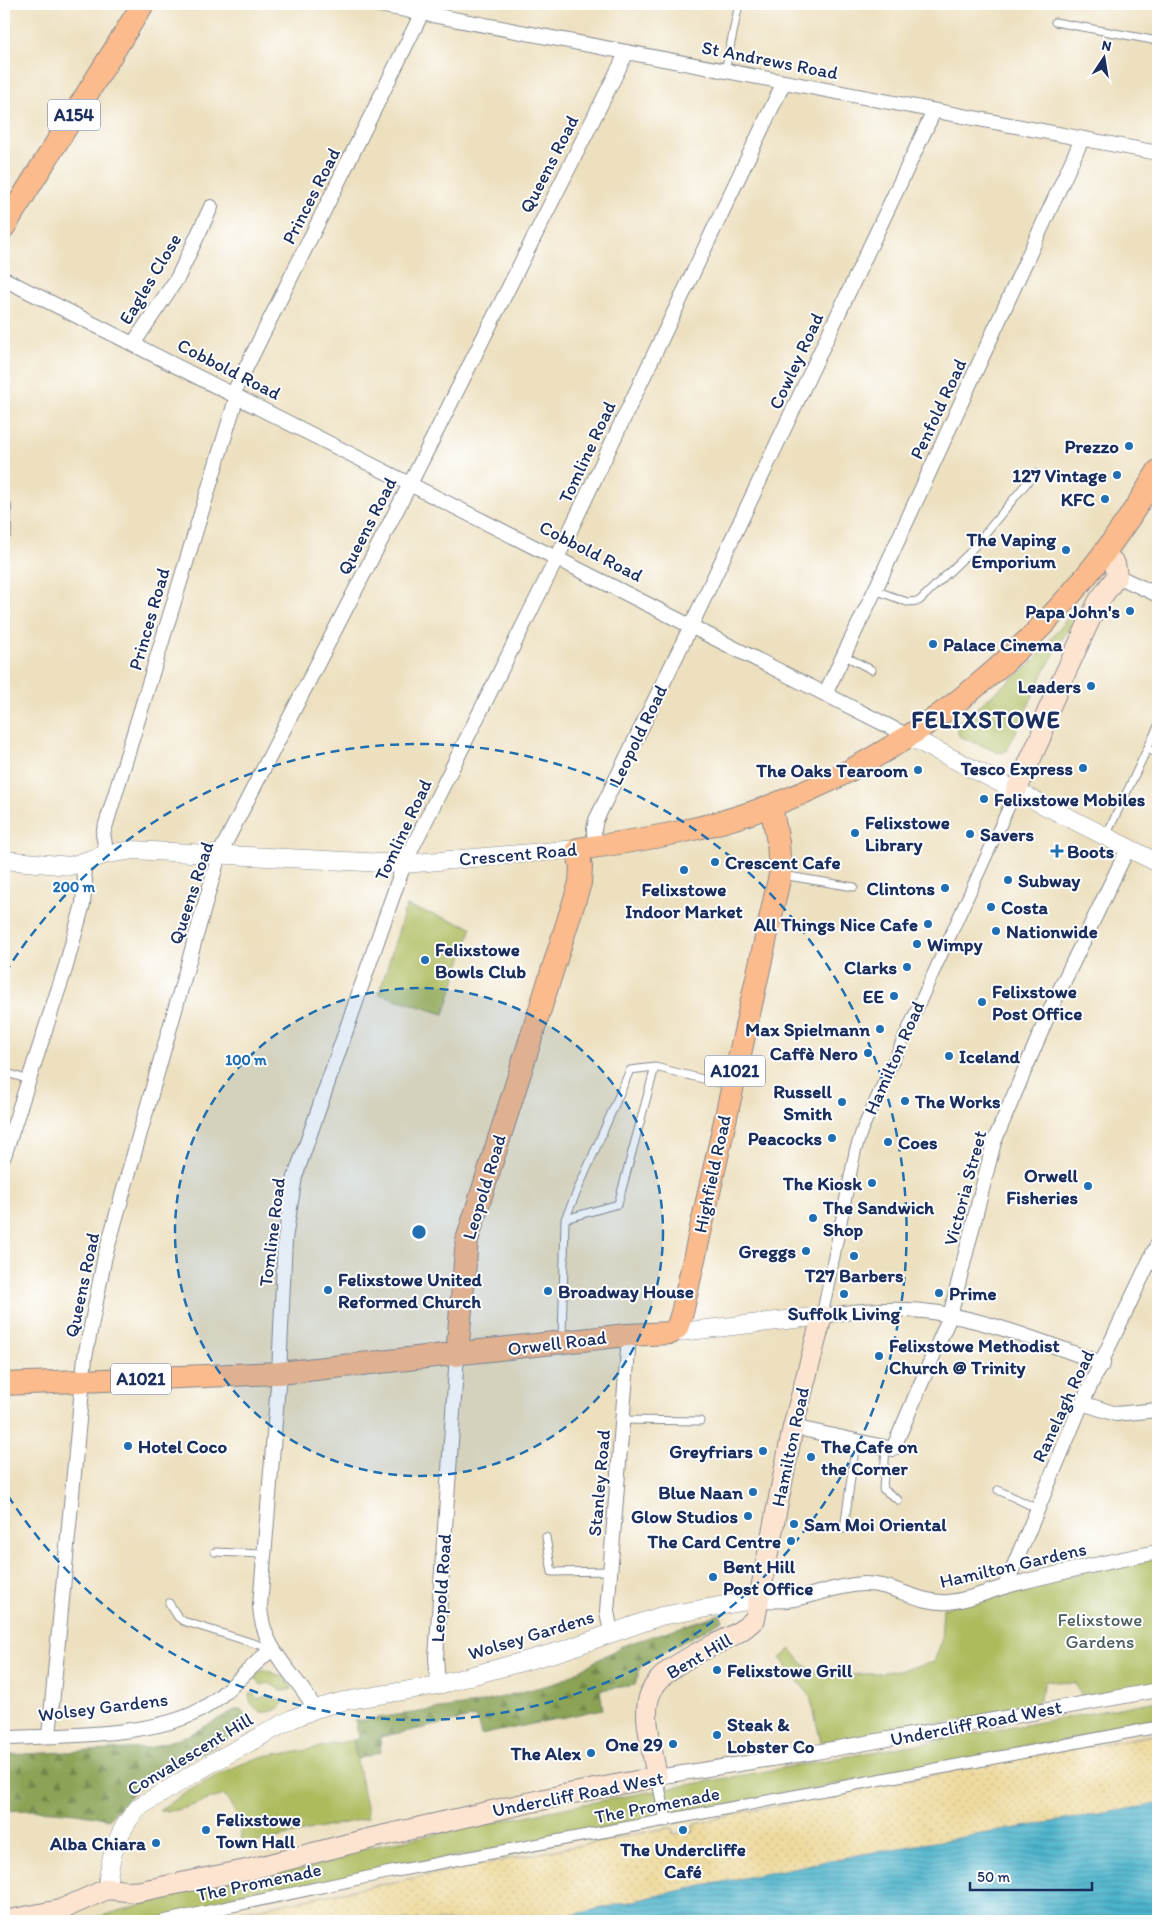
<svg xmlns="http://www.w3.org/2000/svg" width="1162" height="1925" font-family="Itim,sans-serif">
<defs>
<pattern id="forest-firs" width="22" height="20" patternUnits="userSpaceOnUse" patternTransform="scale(1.25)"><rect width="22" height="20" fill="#8aa354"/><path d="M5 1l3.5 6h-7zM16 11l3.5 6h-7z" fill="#708549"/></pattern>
<pattern id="sand-dots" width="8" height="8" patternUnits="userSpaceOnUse" patternTransform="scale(1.25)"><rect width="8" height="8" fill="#eeda9e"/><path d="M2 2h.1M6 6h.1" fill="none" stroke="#ccbb8a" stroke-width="1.8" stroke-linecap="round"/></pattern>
<pattern id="water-rules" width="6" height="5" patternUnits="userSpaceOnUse" patternTransform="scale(1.25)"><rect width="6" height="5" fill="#4bb3ca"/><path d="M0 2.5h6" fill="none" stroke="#3e92a7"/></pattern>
</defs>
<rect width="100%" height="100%" fill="#fff"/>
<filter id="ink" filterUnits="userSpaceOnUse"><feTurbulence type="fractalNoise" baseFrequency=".02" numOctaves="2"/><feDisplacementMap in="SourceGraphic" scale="10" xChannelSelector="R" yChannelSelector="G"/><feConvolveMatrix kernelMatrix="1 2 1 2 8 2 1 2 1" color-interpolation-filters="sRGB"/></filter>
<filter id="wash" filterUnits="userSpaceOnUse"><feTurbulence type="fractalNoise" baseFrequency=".0096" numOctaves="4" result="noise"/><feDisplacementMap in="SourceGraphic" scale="20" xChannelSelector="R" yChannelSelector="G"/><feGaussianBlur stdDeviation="1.12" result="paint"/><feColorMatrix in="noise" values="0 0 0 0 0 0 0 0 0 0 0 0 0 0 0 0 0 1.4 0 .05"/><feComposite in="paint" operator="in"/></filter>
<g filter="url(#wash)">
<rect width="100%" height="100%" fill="#ede0bf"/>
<path fill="#adbb5d" stroke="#64755e" d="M1072,612L1076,616L1045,670L1007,751L999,753L959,736L957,729L959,722L1034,661Z
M406,906L472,927L444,1014L379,994Z
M1158,1557V1685L1082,1697L1075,1683L1045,1681L1039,1701L1031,1709L821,1742L810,1696L780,1658L791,1649C796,1655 802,1665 809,1668C839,1682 903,1671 934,1662L941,1643L943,1608L1041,1582Z
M266,1670L284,1677L292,1689L280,1690L269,1683L261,1685L251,1674Z
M249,1694H253L257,1699L266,1696L284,1701C280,1710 271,1713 261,1712C254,1707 249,1703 249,1694Z
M1158,1701V1721L1043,1745L365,1874L144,1921H83L296,1862L604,1800Z
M353,1740L368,1818L243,1845L238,1817L225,1795C203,1800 182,1813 159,1811C181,1793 260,1748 287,1754Z"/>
<path fill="url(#forest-firs)" stroke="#526959" d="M720,1614L723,1620L641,1665L635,1685L600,1690L603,1709L481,1735L476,1717L380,1737L381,1752L357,1759L353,1740L359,1738L355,1721L476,1704L559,1682L622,1646Z
M235,1710H241L247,1718L246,1727L241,1732L151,1779L134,1792L109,1819C74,1811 40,1809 4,1811V1755L149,1748L191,1734Z"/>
<path fill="url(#sand-dots)" stroke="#84847e" d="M1158,1734V1867L842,1921H195L662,1829L672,1828L674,1834L694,1831L693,1825L744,1812L998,1762Z"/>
<path fill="url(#water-rules)" stroke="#337194" d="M1158,1804V1921H545L673,1892L852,1856Z"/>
</g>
<g filter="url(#ink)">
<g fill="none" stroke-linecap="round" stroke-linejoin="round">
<defs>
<path id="service" d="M1055,22L1158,41
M725,71L739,4
M875,590L907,602L919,601L969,553L1035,473
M843,655L872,670
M1148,749L1158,754
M1106,836L1158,726
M782,875L854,887
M4,1072L29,1080
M565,1219L618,1204L655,1067
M562,1340L565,1219L630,1070L655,1067L731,1086
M623,1420L700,1421
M886,1447L883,1489L898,1500
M998,1490L1038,1509
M844,1529L856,1441
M546,1537L552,1572L611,1571
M215,1552L264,1554
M169,1603L178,1617L183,1621L272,1649"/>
<path id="pedestrian" d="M822,1316L855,1152L862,1130L1016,791
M657,1777L666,1821
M163,1921L391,1872L1158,1727"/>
<path id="minor" d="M374,4L1158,153
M4,279L908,736
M133,344L178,277L211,207
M233,394L422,13
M4,507V533
M1117,576L1158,595
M825,694L877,586L1082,139
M595,847L594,829L596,820L691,626L934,111
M107,854L103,834L237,396
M4,1156L66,966L83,904L85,880L81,863
M822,1316C859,1310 902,1307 939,1313C996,1323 1049,1344 1103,1364
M1082,1403L1116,1414L1158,1410
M793,1427L893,1449L950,1316L994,1142L1052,1006L1128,848
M1005,1587L1082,1403L1158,1243
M759,1599C802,1606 823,1586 863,1584C893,1583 918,1604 948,1602C970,1600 992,1590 1014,1584C1062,1572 1110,1561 1158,1552
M611,1633L607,1611L628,1350L627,1335
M438,1685L436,1657L457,1355
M315,1709C295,1672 262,1651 260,1606L279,1373L285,1239L295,1177L404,864L557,558L784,82
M49,1736L85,1357L105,1256L219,855L410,484L627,52
M4,1738C57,1736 158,1736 202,1709C226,1695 249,1668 272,1649
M657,1777L816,1752L1158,1690"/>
<path id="tertiary" d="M908,736L1158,863
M4,860L70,866L107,854L133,850L404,864L578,849
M671,1333L822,1316
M107,1889C109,1858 117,1830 139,1807L208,1765L292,1719L315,1709L344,1701L438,1685L561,1651L661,1616L759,1599"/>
<path id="secondary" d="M1016,791L1041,736L1046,715L1098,602L1117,576L1115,564L1105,554
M4,1921L60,1910L107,1889L136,1892L251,1869L372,1838L563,1795L657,1777C643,1701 632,1685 709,1647C726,1639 741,1633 755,1619L793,1427L822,1316"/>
<path id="primary" d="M4,227L143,4
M457,1355L467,1240L580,883L581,868L578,849C644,840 711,829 773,805C936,743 1072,621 1158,471
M4,1384L279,1373L627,1335L671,1333L677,1328L682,1313L780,875L778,842L771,806"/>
</defs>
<use href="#service" stroke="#84888e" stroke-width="9"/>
<use href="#pedestrian" stroke="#84888e" stroke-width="13"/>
<use href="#minor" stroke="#84888e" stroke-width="16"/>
<use href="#tertiary" stroke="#84888e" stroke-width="19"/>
<use href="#secondary" stroke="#84888e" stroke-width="22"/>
<use href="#primary" stroke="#84888e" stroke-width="24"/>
<use href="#service" stroke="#fff" stroke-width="7"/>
<use href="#pedestrian" stroke="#fff" stroke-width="11"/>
<use href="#minor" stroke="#fff" stroke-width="14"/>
<use href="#tertiary" stroke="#fff" stroke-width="18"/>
<use href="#secondary" stroke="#fde4d1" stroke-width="20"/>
<use href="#primary" stroke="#fbbb8c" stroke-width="22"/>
</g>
</g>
<circle cx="419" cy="1232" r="244" fill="#1f6fb2" fill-opacity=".12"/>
<g fill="none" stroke="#1f6fb2" stroke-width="2.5" stroke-dasharray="9 6">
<circle cx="419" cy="1232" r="244"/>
<path d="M5 973A488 488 0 1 1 5 1491"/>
</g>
<g fill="#1f6fb2" stroke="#fff" stroke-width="2">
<circle cx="1129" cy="446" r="5"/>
<circle cx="1117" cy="475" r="5"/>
<circle cx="1105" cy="499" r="5"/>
<circle cx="1066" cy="550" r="5"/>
<circle cx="1130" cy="611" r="5"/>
<circle cx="933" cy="644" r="5"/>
<circle cx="1091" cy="686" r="5"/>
<circle cx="1083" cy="768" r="5"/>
<circle cx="918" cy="770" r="5"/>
<circle cx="984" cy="799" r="5"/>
<circle cx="855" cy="833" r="5"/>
<circle cx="970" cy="834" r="5"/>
<path d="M1054.5 843.5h5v5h5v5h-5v5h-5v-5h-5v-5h5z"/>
<circle cx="715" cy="862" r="5"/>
<circle cx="684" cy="870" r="5"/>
<circle cx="1008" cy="880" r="5"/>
<circle cx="945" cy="888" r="5"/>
<circle cx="991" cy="907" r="5"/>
<circle cx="928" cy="924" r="5"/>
<circle cx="996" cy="931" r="5"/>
<circle cx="917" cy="944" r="5"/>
<circle cx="425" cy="960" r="5"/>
<circle cx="907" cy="967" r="5"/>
<circle cx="894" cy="996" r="5"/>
<circle cx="982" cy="1002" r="5"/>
<circle cx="880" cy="1029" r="5"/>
<circle cx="868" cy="1053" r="5"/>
<circle cx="949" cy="1056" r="5"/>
<circle cx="905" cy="1101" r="5"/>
<circle cx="842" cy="1102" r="5"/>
<circle cx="832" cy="1138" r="5"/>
<circle cx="888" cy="1142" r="5"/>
<circle cx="872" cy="1183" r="5"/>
<circle cx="1088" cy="1186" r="5"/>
<circle cx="813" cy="1218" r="5"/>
<circle cx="806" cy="1251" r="5"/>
<circle cx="854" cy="1256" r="5"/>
<circle cx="328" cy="1290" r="5"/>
<circle cx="548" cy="1291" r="5"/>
<circle cx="939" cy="1293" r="5"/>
<circle cx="844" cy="1294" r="5"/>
<circle cx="879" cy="1356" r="5"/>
<circle cx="128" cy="1446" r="5"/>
<circle cx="763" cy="1451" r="5"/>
<circle cx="811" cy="1457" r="5"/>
<circle cx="753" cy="1492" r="5"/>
<circle cx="748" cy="1516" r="5"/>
<circle cx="794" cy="1524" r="5"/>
<circle cx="791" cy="1541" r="5"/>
<circle cx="713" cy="1577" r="5"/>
<circle cx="717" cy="1670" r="5"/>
<circle cx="717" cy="1735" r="5"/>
<circle cx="673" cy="1744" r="5"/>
<circle cx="591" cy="1753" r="5"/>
<circle cx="206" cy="1830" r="5"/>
<circle cx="683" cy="1830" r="5"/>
<circle cx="156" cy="1843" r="5"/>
</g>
<g text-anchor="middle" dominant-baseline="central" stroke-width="4" stroke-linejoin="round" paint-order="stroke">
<g fill="#fff" stroke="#5f6d8e" stroke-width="1">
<rect x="48" y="99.5" width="52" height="31" rx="4"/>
<rect x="705" y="1055.5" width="60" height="31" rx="4"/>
<rect x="111" y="1363.5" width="60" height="31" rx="4"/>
</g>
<g font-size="18" font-weight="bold" fill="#1b2f5e">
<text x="74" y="115">A154</text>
<text x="735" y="1071">A1021</text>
<text x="141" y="1379">A1021</text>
</g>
<g font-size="19" fill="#1b2f5e" stroke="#fff">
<text transform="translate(770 60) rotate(11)">St Andrews Road</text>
<text transform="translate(549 164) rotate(-63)">Queens Road</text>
<text transform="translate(311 196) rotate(-63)">Princes Road</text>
<text transform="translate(150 279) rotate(-59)">Eagles Close</text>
<text transform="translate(796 361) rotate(-65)">Cowley Road</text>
<text transform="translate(229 369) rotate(27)">Cobbold Road</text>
<text transform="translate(938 409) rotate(-65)">Penfold Road</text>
<text transform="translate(587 452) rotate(-65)">Tomline Road</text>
<text transform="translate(367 526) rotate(-63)">Queens Road</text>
<text transform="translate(591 551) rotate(27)">Cobbold Road</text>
<text transform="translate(149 619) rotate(-74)">Princes Road</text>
<text transform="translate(638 735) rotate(-64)">Leopold Road</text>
<text transform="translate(403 830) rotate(-65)">Tomline Road</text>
<text transform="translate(518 854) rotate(-5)">Crescent Road</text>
<text transform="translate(191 893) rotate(-72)">Queens Road</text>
<text transform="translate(894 1058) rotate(-66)">Hamilton Road</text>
<text transform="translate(712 1174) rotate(-78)">Highfield Road</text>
<text transform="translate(484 1187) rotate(-73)">Leopold Road</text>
<text transform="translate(965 1188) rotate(-75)">Victoria Street</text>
<text transform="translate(272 1232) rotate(-83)">Tomline Road</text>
<text transform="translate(82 1285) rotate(-78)">Queens Road</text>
<text transform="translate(557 1343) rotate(-7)">Orwell Road</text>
<text transform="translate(1063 1406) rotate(-65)">Ranelagh Road</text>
<text transform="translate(790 1447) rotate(-78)">Hamilton Road</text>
<text transform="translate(599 1483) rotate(-85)">Stanley Road</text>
<text transform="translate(1013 1565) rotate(-13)">Hamilton Gardens</text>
<text transform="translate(441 1588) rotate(-86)">Leopold Road</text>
<text transform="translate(531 1635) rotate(-17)">Wolsey Gardens</text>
<text transform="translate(699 1656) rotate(-30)">Bent Hill</text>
<text transform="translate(103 1707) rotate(-7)">Wolsey Gardens</text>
<text transform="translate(976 1723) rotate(-11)">Undercliff Road West</text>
<text transform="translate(190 1754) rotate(-31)">Convalescent Hill</text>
<text transform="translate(578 1794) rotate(-11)">Undercliff Road West</text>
<text transform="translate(657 1805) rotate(-11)">The Promenade</text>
<text transform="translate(259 1882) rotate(-12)">The Promenade</text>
</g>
<g font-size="19" font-weight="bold" fill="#1b2f5e" stroke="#fff" text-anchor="start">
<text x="1119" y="446" text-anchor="end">Prezzo</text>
<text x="1107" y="475" text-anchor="end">127 Vintage</text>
<text x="1095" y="499" text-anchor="end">KFC</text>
<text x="1056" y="539" text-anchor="end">The Vaping<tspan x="1056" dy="22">Emporium</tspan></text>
<text x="1120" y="611" text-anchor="end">Papa John's</text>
<text x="943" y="644">Palace Cinema</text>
<text x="1081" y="686" text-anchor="end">Leaders</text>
<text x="1073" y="768" text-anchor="end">Tesco Express</text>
<text x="908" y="770" text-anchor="end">The Oaks Tearoom</text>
<text x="994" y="799">Felixstowe Mobiles</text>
<text x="865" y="822">Felixstowe<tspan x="865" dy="22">Library</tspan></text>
<text x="980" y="834">Savers</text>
<text x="1067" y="851">Boots</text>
<text x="725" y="862">Crescent Cafe</text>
<text x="1018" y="880">Subway</text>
<text x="935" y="888" text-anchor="end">Clintons</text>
<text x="684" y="889" text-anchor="middle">Felixstowe<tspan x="684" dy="22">Indoor Market</tspan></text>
<text x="1001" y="907">Costa</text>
<text x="918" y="924" text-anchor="end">All Things Nice Cafe</text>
<text x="1006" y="931">Nationwide</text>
<text x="927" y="944">Wimpy</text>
<text x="435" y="949">Felixstowe<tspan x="435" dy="22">Bowls Club</tspan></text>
<text x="897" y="967" text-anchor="end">Clarks</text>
<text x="992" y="991">Felixstowe<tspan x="992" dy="22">Post Office</tspan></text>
<text x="884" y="996" text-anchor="end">EE</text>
<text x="870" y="1029" text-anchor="end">Max Spielmann</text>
<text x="858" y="1053" text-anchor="end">Caffè Nero</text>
<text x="959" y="1056">Iceland</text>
<text x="832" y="1091" text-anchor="end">Russell<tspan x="832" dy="22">Smith</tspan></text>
<text x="915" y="1101">The Works</text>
<text x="822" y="1138" text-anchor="end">Peacocks</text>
<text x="898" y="1142">Coes</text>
<text x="1078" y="1175" text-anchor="end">Orwell<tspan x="1078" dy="22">Fisheries</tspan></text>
<text x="862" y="1183" text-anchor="end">The Kiosk</text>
<text x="823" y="1207">The Sandwich<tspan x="823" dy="22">Shop</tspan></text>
<text x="796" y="1251" text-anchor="end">Greggs</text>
<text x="854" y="1275" text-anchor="middle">T27 Barbers</text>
<text x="338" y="1279">Felixstowe United<tspan x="338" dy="22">Reformed Church</tspan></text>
<text x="558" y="1291">Broadway House</text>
<text x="949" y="1293">Prime</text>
<text x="844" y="1313" text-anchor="middle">Suffolk Living</text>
<text x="889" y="1345">Felixstowe Methodist<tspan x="889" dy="22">Church @ Trinity</tspan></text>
<text x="138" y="1446">Hotel Coco</text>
<text x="821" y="1446">The Cafe on<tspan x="821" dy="22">the Corner</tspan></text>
<text x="753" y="1451" text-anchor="end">Greyfriars</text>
<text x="743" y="1492" text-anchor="end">Blue Naan</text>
<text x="738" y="1516" text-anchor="end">Glow Studios</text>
<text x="804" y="1524">Sam Moi Oriental</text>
<text x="781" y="1541" text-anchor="end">The Card Centre</text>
<text x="723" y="1566">Bent Hill<tspan x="723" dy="22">Post Office</tspan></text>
<text x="727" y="1670">Felixstowe Grill</text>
<text x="727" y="1724">Steak &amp;<tspan x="727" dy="22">Lobster Co</tspan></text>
<text x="663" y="1744" text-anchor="end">One 29</text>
<text x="581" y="1753" text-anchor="end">The Alex</text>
<text x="216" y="1819">Felixstowe<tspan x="216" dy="22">Town Hall</tspan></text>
<text x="146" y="1843" text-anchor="end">Alba Chiara</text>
<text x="683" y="1849" text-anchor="middle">The Undercliffe<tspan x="683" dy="22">Café</tspan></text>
</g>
<g font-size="19" fill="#4e605e" stroke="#fff">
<text x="1100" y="1619">Felixstowe<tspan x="1100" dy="22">Gardens</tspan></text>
</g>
<g font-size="24" font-weight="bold" letter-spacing="1" fill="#1b2f5e" stroke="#fff">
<text x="986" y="719">FELIXSTOWE</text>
</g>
</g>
<circle cx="419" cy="1232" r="8" fill="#1f6fb2" stroke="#fff" stroke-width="2.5"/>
<g font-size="15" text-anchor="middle" font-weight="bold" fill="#1f6fb2" stroke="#fff" stroke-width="4" stroke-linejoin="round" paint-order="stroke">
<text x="74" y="892">200 m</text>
<text x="246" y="1065">100 m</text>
</g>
<rect width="1162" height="1925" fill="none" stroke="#fff" stroke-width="20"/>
<g transform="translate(1104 58) rotate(12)" stroke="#ffffff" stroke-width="4" paint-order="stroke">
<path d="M0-4L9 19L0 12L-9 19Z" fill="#1b2f5e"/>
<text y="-8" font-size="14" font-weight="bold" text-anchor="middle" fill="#1b2f5e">N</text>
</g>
<path d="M970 1882v8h122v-8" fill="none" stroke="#1b2f5e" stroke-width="2.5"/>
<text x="977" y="1882" font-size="15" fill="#1b2f5e" stroke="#ffffff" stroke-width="4" paint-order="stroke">50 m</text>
</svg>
